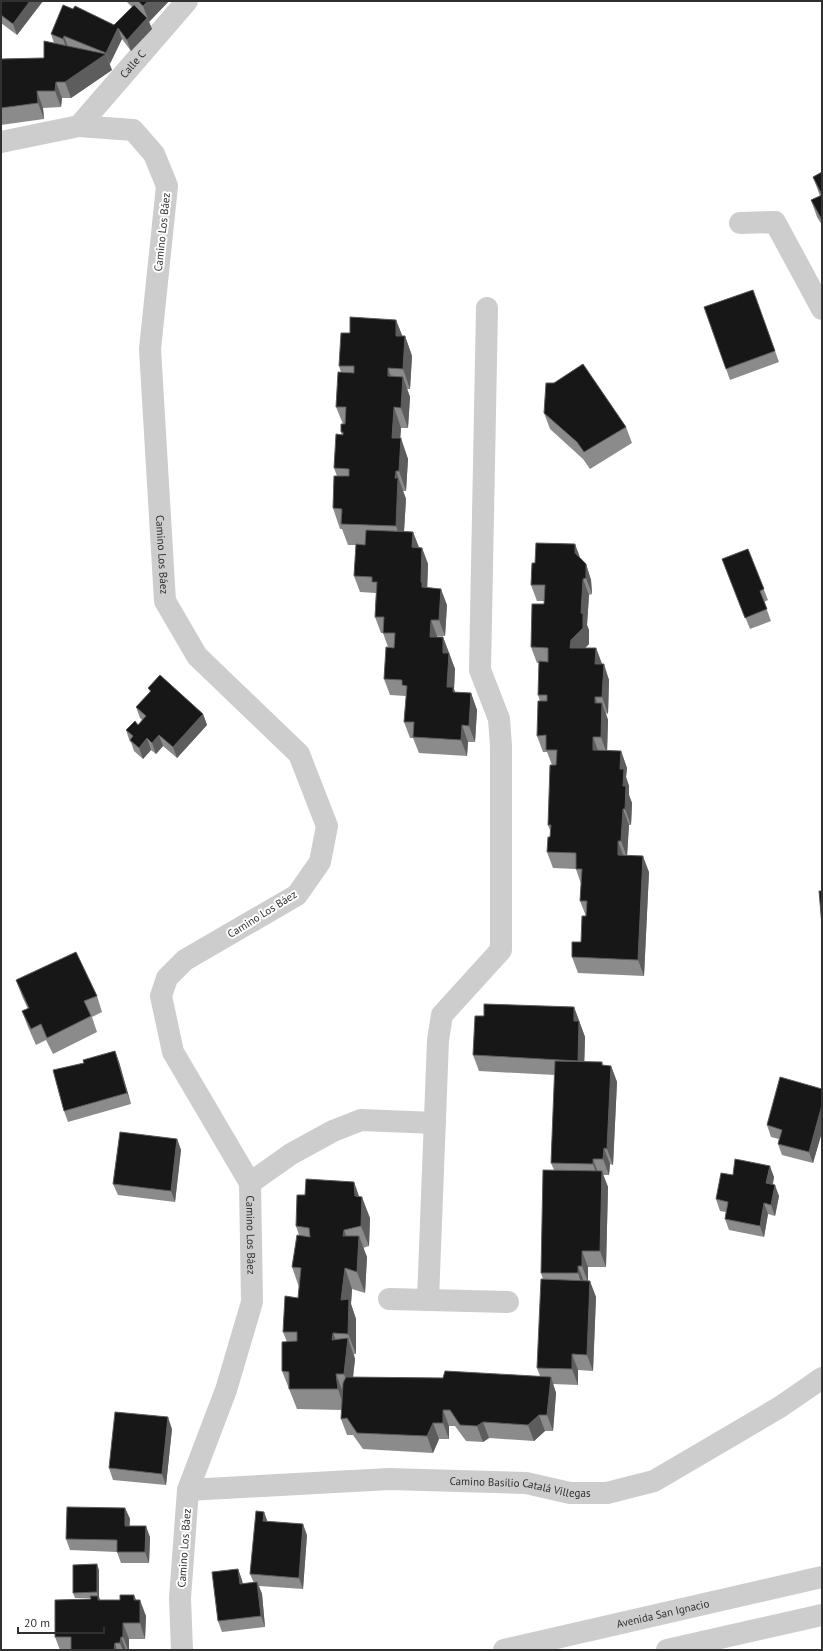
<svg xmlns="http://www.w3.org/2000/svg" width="823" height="1651" font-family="'PT Sans',sans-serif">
<rect width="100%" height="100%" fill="#fff"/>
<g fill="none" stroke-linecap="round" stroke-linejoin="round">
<g stroke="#cdcdcd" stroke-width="22">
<path id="s1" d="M79,126L187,1"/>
<path id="s2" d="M1,142L79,126L133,130L154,154L167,186L150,349L165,601L197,656L299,754L327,826L320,862L297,895L185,960L167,978L161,996L173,1052L250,1183L252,1302L226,1390L188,1490L180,1598L182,1650"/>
<path d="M740,223L775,222L822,309"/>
<path d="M250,1183L291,1154L333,1131L361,1120L435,1123"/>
<path d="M389,1299L508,1302"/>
<path d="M428,1300L438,1040L442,1015L501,950V746L499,719L480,670L487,308"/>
<path id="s3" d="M188,1490L389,1479L526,1483L570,1493H607L654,1481L780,1407L822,1378"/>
<path id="s4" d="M504,1650L822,1577"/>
<path d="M667,1650L822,1615"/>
</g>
</g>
<path fill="#8b8b8b" d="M1,1H43L17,35L1,23Z
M126,1H169L149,22V21L152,29L131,51L122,39L109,64L112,70L71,98H62L61,107L43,108L44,119L1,125V59L44,58L54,43L51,34L114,25L132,7Z
M822,172V225L817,217L811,200L820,196L813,177Z
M753,290L779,362L730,380L704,307Z
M396,320L402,336H405L412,356L410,389H407L410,397L408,428H401L400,438L408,459L406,491H403L406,499L404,531L413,532L419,547L422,548L428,564L427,588L447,605L445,636H437V637H443L455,669L454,689L455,692L471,693L477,710L475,742H468L467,756L419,753L413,738H410L404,722L406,696L390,695L384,679L388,647L383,633H381L375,617L376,593L360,592L354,576L356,545H348L342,529H340L333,508L337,476L334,468L342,435L341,432L343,424L336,407L341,372L339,366L350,333Z
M544,413L626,427L632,443L590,469L583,459L550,429Z
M748,549L768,600L764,602L771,621L750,629L722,559Z
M581,558L586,564L591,580L592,594L589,595L587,625L589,630V644L585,648H596L602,664L609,680L608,714L606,713L608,720L607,751H621L627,768L626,777L629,786V795L632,803L631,825H629L627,855L649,872L644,976L578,973L572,957L581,942L586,916L580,901L581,884L576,869L553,868L547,852L550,837L551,833L548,825L552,765L547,752H543L537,736L540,701L538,695L539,663H537L531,647L544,604V601H537L531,585Z
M148,688L203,714L207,725L177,758L163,746L156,754L151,750L143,759L134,751L131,742H130L126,730L138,725L142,720L140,718L136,707L150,692Z
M16,980L97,996L102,1012L92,1017L97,1032L53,1054L46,1040L36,1045L28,1027L22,1011L28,1009L22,996Z
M574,1007L585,1037L584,1062H602L603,1066H611L617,1082L613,1165L610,1164L609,1175H603L608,1187L606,1267H588V1281L596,1297L593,1371L578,1370V1385L553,1384L556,1393L553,1431H545L534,1441L489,1438L483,1442L466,1441L455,1426H449V1439H439L433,1453L363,1449L353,1435H347L341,1419L342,1410L297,1409L282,1371L287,1342L283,1332L298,1298L299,1287L292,1267L299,1235L296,1226L305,1195L354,1182L359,1197L370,1218L369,1246L363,1248L367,1257L365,1293L352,1289L351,1304L356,1319V1354H354L355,1359L353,1377L443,1378L540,1376L537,1368L543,1279L541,1273L554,1170L551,1163L555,1075L479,1071L473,1055L484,1016Z
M115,1051L119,1062L131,1104L68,1122L64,1111L84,1063Z
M822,1089V1132L813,1163L782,1155L778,1144L779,1139L771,1137L767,1125Z
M177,1139L181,1150L175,1202L118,1195L113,1184Z
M733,1175L774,1177L773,1185L779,1196L775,1216L768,1214L764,1237L729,1230L725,1219L726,1212L720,1211L716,1199Z
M172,1429L166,1485L113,1480L109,1468Z
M125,1508L130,1519L129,1526L150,1537L149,1563H121L117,1552L70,1550L66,1539Z
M264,1512L267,1521L307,1535L303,1589L259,1586L262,1594L265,1627L222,1632L218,1621L238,1569L242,1580L243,1584L254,1583L250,1574Z
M99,1570V1597L100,1600H136L146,1616L145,1639H129V1650H60L55,1637L91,1599V1598H75L73,1593Z"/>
<path fill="#5d5d5d" d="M30,1H43L17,35L13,24Z
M148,1H169L149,22L143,6Z
M147,18L152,29L131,51L127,40Z
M118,28L122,39L110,64L106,53Z
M64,36L68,47L67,50L63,39Z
M106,54L112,70L71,98L65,82Z
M56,82L62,98L61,107L55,91Z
M37,91L43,108L44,119L38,103Z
M396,320L404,340L396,336Z
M405,336L412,356L410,389L403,369Z
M388,368L395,388L388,376Z
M403,377L410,397L408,428L401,408Z
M394,407L401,428L399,458L392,438Z
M401,438L408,459L406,491L399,471Z
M396,471L406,499L403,547L396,526Z
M413,532L419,548L412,547Z
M575,544L581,560L575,553Z
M422,548L428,564L427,594L428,604L421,582Z
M586,564L591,580L592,594L586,578Z
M583,579L589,595L587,625L589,630V644L577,656L570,648L571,640L581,613Z
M441,589L447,605L445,636L439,620Z
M431,620L437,636L436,653L430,637Z
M443,637L455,669L454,689L459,703L447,687L443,653Z
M596,648L602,664H595Z
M604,664L609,680L608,714L602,697Z
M471,693L477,710L475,742L469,726Z
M595,697L601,713L595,703Z
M602,703L608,720L607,754L601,737Z
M203,714L207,725L177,758L173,747Z
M462,725L468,742L467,756L461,740Z
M159,735L163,746L156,754L152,743Z
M593,737L599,753L593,750Z
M147,738L151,750L143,759L139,748Z
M621,751L627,768L626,777L629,786V795L632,803L631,825L625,809L623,786L620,769Z
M623,809L629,825L627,857L621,841Z
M618,841L624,857L618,855Z
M643,856L649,872L644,976L638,960Z
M574,1007L585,1037L584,1077L578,1061L574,1021Z
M115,1051L119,1062L131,1104L127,1093Z
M611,1066L617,1082L613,1165L607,1149Z
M822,1105V1132L813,1163L809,1152Z
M177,1139L181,1150L175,1202L171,1191Z
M604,1148L610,1164L609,1175L603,1159Z
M593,1159L599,1175V1181L593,1164Z
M770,1166L774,1177L770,1195L766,1183Z
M602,1171L608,1187L606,1267L600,1251Z
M354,1182L361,1202L362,1197L370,1218L369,1246L361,1226L355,1196Z
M775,1185L779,1196L775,1216L771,1205Z
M764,1203L768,1214L764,1237L760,1226Z
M344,1230L352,1250L343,1236Z
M359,1236L367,1257L365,1293L357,1272Z
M582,1251L588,1267V1282L582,1266Z
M578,1266L584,1282L583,1290L578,1273Z
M345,1268L352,1289L351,1304L356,1319V1354L348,1334L341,1300Z
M590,1281L596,1297L593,1371L587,1355Z
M333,1333L341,1353L332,1340Z
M348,1338L355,1359L351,1395L344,1374Z
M572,1354L578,1370V1385L572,1369Z
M336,1374L344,1395L345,1410L338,1389Z
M551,1377L556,1393L553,1431L547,1415Z
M443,1410L449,1426V1439L443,1423Z
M539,1415L545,1431L534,1441L528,1425Z
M168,1417L172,1429L166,1485L162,1474Z
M483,1422L489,1438L483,1442L477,1426Z
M433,1423L439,1439L433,1453L427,1436Z
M125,1508L130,1519L129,1537L125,1526Z
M264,1512L268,1523L263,1521Z
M303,1524L307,1535L303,1589L299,1578Z
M146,1526L150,1537L149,1563L145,1552Z
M97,1564L99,1570V1597L104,1612L98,1600V1596L97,1592Z
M238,1569L242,1580L244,1595L240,1584Z
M257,1582L262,1594L265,1627L261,1616Z
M134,1595L140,1609V1600L146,1616L145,1639L140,1623L134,1600Z
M123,1623L129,1639V1650H128L123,1637Z
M121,1637L126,1650H123L120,1643Z
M115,1643L117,1650H114Z"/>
<path fill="#171717" stroke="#5d5d5d" d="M1,1H30L13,24L1,15Z
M138,1H148L143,6Z
M63,5L73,9L75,6L114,25L134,5L147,18L127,40L118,28L106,53L64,36L63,39L51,34Z
M44,41L106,54L65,82H56L55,91H37L38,103L1,108V59L44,58Z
M822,172V220L811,200L822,195L813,177Z
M753,290L775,351L726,369L704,307Z
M350,317L396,320V336H405L403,369L388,368V376L403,377L401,408L394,407L392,438H401L399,471H396L395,478H398L396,526L341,524L342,509L333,508L334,476H349V469L334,468L336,434L343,435V432H341V424H345L346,407H336L338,372L354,373V366H339L341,333H350Z
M583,364L626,427L584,452L577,442L544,413L546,383H554Z
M366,530L413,532L412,547L422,548L421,582H422V587L441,589L439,620H431L430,637H443V653H449L447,687H453V692L471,693L469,726L462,725L461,740L413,737L414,722H404L407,686L402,685V680L384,679L386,647L394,648L395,633H383L384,617H375L377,582H372V577L354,576L356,544L365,545Z
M536,543L575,544V553L586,564V578L583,579L581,613L583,614V628L571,640L570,648H596L595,664H604L602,697H595V703H602L601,737H593V750L621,751L620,769H624L623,786H626L625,809H623L621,841H618V855L643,856L638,960L572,957V942H581L582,916H586L587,901H580L582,869H576V853L547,852L548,837H550L551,825H548L550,765H556L557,750H546V735L537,736L538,701H547V695H538L539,661L548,662V648L531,647L532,604H544L545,585H531L532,563H535Z
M748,549L764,589L760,591L767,609L745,618L722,559Z
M160,675L203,714L173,747L159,735L152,743L147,738L139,748L130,740L133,736L126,730L135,721L138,725L146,716L136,707L151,691L148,688Z
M819,891H822V926Z
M76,952L97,996L84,1001L91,1016L47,1038L41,1024L31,1029L22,1011L29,1008L16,980Z
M484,1004L574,1007V1021H579L578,1061L473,1055L475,1016H484Z
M115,1051L127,1093L64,1111L53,1070L84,1063L83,1060Z
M555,1061L602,1062V1065L611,1066L607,1149L604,1148L603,1159H593V1164L551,1163Z
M780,1077L822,1089V1105L809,1152L778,1144L782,1130L767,1125Z
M120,1132L177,1139L171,1191L113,1184Z
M735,1159L770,1166L766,1183L775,1185L771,1205L764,1203L760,1226L725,1219L728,1202L716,1199L721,1173L733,1175Z
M543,1170L602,1171L600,1251H582V1266H578V1273H541Z
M306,1179L354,1182L355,1196L362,1197L361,1226L344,1230L343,1236H359L357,1272L345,1268L341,1300L349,1299L348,1334L333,1333L332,1340L348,1338L344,1374H336L338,1389H289V1372L282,1371V1342L297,1341V1332H283L285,1296L298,1298L301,1268L292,1267L297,1235L310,1237L309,1228L296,1226L297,1195H305Z
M541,1279L590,1281L587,1355L572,1354V1369L537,1368Z
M445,1371L551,1377L547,1415H539L528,1425L483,1422L477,1426L460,1425L450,1410H443V1423H433L427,1436L357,1433L347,1418L341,1419L343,1383L346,1377L443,1378Z
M115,1412L168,1417L162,1474L109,1468Z
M67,1507L125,1508V1526H146L145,1552H117V1540L66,1539Z
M256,1511L264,1512L263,1521L303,1524L299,1578L250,1574Z
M97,1564V1592L73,1593V1565Z
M238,1569L240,1584L257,1582L261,1616L218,1621L212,1572Z
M120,1595H134V1600H140V1623H123V1637H121L120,1643H115L114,1650H71V1637H55V1600L91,1599L90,1596H98V1600H120Z"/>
<g text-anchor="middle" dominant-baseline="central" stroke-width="4" stroke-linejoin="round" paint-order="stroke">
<g font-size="11" fill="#303030" stroke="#fff">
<text stroke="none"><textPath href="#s1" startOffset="82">Calle C</textPath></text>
<text transform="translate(162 232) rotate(-84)">Camino Los Báez</text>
<text stroke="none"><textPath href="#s2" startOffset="570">Camino Los Báez</textPath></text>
<text transform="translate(262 914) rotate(-32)">Camino Los Báez</text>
<text stroke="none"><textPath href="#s2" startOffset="1411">Camino Los Báez</textPath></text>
<text stroke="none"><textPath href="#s3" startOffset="333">Camino Basilio Catalá Villegas</textPath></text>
<text transform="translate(184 1548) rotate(-86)">Camino Los Báez</text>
<text stroke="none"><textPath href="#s4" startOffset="163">Avenida San Ignacio</textPath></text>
</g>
</g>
<rect width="823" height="1651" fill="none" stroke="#303030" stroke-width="4"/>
<path d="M18 1627v6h86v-6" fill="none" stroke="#303030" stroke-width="2"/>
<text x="24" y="1627" font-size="12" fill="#303030" stroke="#ffffff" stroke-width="3" paint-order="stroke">20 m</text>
</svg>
